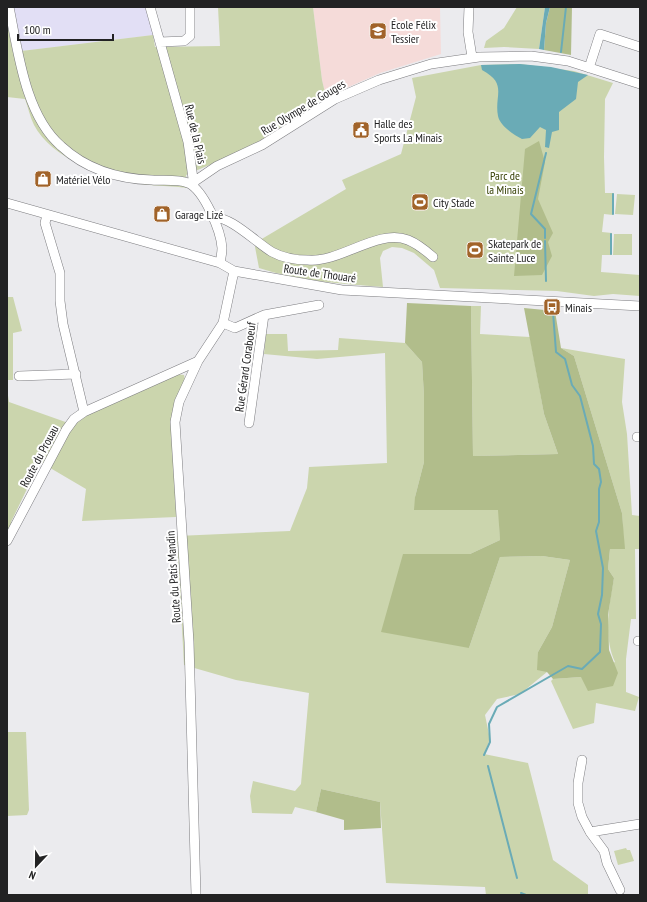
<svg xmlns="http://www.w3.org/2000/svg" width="647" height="902" font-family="'PT Sans Narrow',sans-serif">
<rect width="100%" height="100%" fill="#ebebee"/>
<path fill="#e2dff5" d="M7,7H147L153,35L13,52L7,22Z"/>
<path fill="#f5dbd9" d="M313,7H440L441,54L380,73L326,97L322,80Z"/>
<path fill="#cbd5ad" d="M218,7H313L322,80L326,97L258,142L235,154L186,175L188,188C172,186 156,186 140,184C105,179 51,158 34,125C30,117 28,107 25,99L7,97V22L13,52L153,35L155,47L220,46Z
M517,7H545L539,49L504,47L484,48L486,41L504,28Z
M520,64L574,71L613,83L605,99L604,157L605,193H614L613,215L604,214L602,232L612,233V255H602L601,272L640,275V296L613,294L594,296L557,291L440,288L434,270L414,253L402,248L392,247L383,251L380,258L383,287C341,284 299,281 259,268L255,247L260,240L346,189L342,180L401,154L416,97L412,78L481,65Z
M617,194L635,195L633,215L615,214Z
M614,234H632V255H613Z
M7,297H13L22,331L13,333V380H7Z
M471,306H481L480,334L530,337L544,414L558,454L473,456Z
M266,334H287L288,351L338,350L339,338L405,343L422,362L424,396V462L415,497L499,510L500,540L470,554H403L469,648L500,557L542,556L570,560L552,627L538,652L547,672L520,694L497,699L485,715L490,739L484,754L528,763L553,860L588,885V895H486L485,887L386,883L380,802L321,789L316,812L295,807L292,814L252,813L250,796L253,781L295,791L301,784L309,693L236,680L184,665L177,536L290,531L307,488L309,467L387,463L385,353L317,359L264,354Z
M561,348L625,359L622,402L627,434L632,515L640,516V549H635L636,619H631L626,659V692L639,697L635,711L596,703L594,723L573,729L551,681L553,679L581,677L615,662C603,636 609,605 614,578L608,569L610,549H624L622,513L574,356Z
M174,374L184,375L185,380L174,410L176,517L82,521L86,489L40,462L11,522H20L7,547V389L9,402L74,425L89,414Z
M7,732H26L29,810L27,815L7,816Z
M626,848L627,850H630L634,861L618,865L614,851Z"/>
<path fill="#b1bd8b" d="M550,7H572L571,55L544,50L546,23Z
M539,141L545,162L538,199L553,233L548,242L552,256L542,275L514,276L525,149Z
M407,303L471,306L473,456L558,454L544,414L524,308L555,311L561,348L574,356L622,513L625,549H610L608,569L614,578L608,615L609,650L618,673L613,686L588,691L581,677L553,679L547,672L537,670L538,652L552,627L570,560L542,556L500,557L469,648L381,632L403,554H470L500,540L498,510H414L415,497L424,462V396L422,362L405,343Z
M321,789L380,802L381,828L344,830V820L316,812Z"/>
<path fill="#6aabb6" d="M545,7H550L546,23L544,50L539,49Z
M520,64L551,67L588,75L578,82L576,99L559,112V130L552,132L549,148L545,147L546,130L540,127L530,138L522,139C514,135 500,126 498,116C494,95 508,84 482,70L481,65Z"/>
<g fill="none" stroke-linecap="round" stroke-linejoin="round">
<path stroke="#6aabb6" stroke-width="2" d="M561,52L566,7
M613,214V194
M545,238V229L531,214L546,153
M545,241L546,281
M611,254V234
M484,755L490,742L489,724L497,707L568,666L582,669L600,652L601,624L598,614L602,595L603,568L596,531L599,522V489L601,482L599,469L594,464L593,446L580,396L572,385L565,359L556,352L553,312
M488,766L517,878
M521,893L526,895"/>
<defs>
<path id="minor" d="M9,7C18,51 25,115 61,146C87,170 118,179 152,180C163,181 178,179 188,183C204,190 221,231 222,248C222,253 221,258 220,263
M150,7L188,142L194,186
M469,7L468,32L472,57
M160,42L184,41L190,36V7
M589,68L600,34L640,47
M195,181L217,166L262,145L335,99L379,80L431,64L479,57L531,56L568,61L640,84
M7,203L220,263L234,271L342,290L640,306
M47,215L45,223L60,273V301L63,324L84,412
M213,218C228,214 258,244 272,252C283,258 296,260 308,260C340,263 378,228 408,240C418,244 425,250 433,257
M223,323L235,328L264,315L319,305
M19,376L76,374
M249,423L264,315
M637,437H640
M7,541L66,430L74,419L84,412L198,361
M638,641H640
M582,760L578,783V803L582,817L590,832L604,851L607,863L620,890
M590,832L640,824
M196,895L189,642L175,422L179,402L198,361L223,323L234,271"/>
</defs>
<use href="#minor" stroke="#7d7d80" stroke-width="10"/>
<use href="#minor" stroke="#fff" stroke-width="9"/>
</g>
<defs>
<symbol id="school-square" viewBox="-11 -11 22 22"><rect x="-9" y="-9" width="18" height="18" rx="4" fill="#a16329" stroke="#fff"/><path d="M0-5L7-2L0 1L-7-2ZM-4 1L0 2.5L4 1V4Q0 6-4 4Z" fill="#fff"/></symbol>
<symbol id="civic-square" viewBox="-11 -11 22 22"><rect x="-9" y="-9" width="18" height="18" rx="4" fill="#a16329" stroke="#fff"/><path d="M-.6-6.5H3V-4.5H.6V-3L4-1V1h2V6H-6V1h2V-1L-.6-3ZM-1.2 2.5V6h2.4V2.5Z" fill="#fff"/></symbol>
<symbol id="shop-square" viewBox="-11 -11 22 22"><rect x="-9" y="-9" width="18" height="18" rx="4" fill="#a16329" stroke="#fff"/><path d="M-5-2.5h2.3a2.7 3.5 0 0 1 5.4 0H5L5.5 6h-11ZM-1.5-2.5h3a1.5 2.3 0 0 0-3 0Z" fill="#fff"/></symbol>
<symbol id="stadium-square" viewBox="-11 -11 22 22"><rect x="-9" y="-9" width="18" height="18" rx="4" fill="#a16329" stroke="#fff"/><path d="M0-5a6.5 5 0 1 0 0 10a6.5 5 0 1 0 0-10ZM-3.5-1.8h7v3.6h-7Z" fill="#fff"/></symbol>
<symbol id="bus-square" viewBox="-11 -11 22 22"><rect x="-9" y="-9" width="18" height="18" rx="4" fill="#a16329" stroke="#fff"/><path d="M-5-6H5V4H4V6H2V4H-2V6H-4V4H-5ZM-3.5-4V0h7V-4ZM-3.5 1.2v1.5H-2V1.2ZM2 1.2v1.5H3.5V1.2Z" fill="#fff"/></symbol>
</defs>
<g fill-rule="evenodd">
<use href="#school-square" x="368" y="21" width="20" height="20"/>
<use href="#civic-square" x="351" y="120" width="20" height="20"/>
<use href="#shop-square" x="33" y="169" width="20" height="20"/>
<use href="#stadium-square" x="410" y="192" width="20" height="20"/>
<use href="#shop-square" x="152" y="204" width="20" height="20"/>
<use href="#stadium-square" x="465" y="240" width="20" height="20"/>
<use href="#bus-square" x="542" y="297" width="20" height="20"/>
</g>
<g text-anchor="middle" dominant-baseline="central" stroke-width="4" stroke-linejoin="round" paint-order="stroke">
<g font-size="12" fill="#222223" stroke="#fff" text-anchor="start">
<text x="391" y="24">École Félix<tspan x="391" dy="14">Tessier</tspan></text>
<text x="374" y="123">Halle des<tspan x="374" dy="14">Sports La Minais</tspan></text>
<text x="56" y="179">Matériel Vélo</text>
<text x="433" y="202">City Stade</text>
<text x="175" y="214">Garage Lizé</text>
<text x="488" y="243">Skatepark de<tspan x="488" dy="14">Sainte Luce</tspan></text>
<text x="565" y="307">Minais</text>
</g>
<g font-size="12" fill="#222223" stroke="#fff">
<text transform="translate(303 107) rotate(-31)">Rue Olympe de Gouges</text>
<text transform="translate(196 134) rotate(77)">Rue de la Piais</text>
<text transform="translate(320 273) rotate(8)">Route de Thouaré</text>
<text transform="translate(245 367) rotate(-82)">Rue Gérard Coraboeuf</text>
<text transform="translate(39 456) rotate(-62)">Route du Prouau</text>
<text transform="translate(173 577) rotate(-94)">Route du Patis Mandin</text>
</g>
<g font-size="12" fill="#353f03" stroke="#fff">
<text x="505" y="175">Parc de<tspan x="505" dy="14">la Minais</tspan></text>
</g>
</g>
<rect width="647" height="902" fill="none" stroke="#222223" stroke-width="16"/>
<g transform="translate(36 866) rotate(202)" stroke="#ffffff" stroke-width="3" paint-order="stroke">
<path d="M0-3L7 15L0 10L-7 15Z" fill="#222223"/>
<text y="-6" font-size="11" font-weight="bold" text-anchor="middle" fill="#222223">N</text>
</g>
<path d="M18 34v6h95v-6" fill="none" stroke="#222223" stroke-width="2"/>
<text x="24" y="34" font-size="12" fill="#222223" stroke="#ffffff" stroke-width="3" paint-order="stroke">100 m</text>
</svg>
